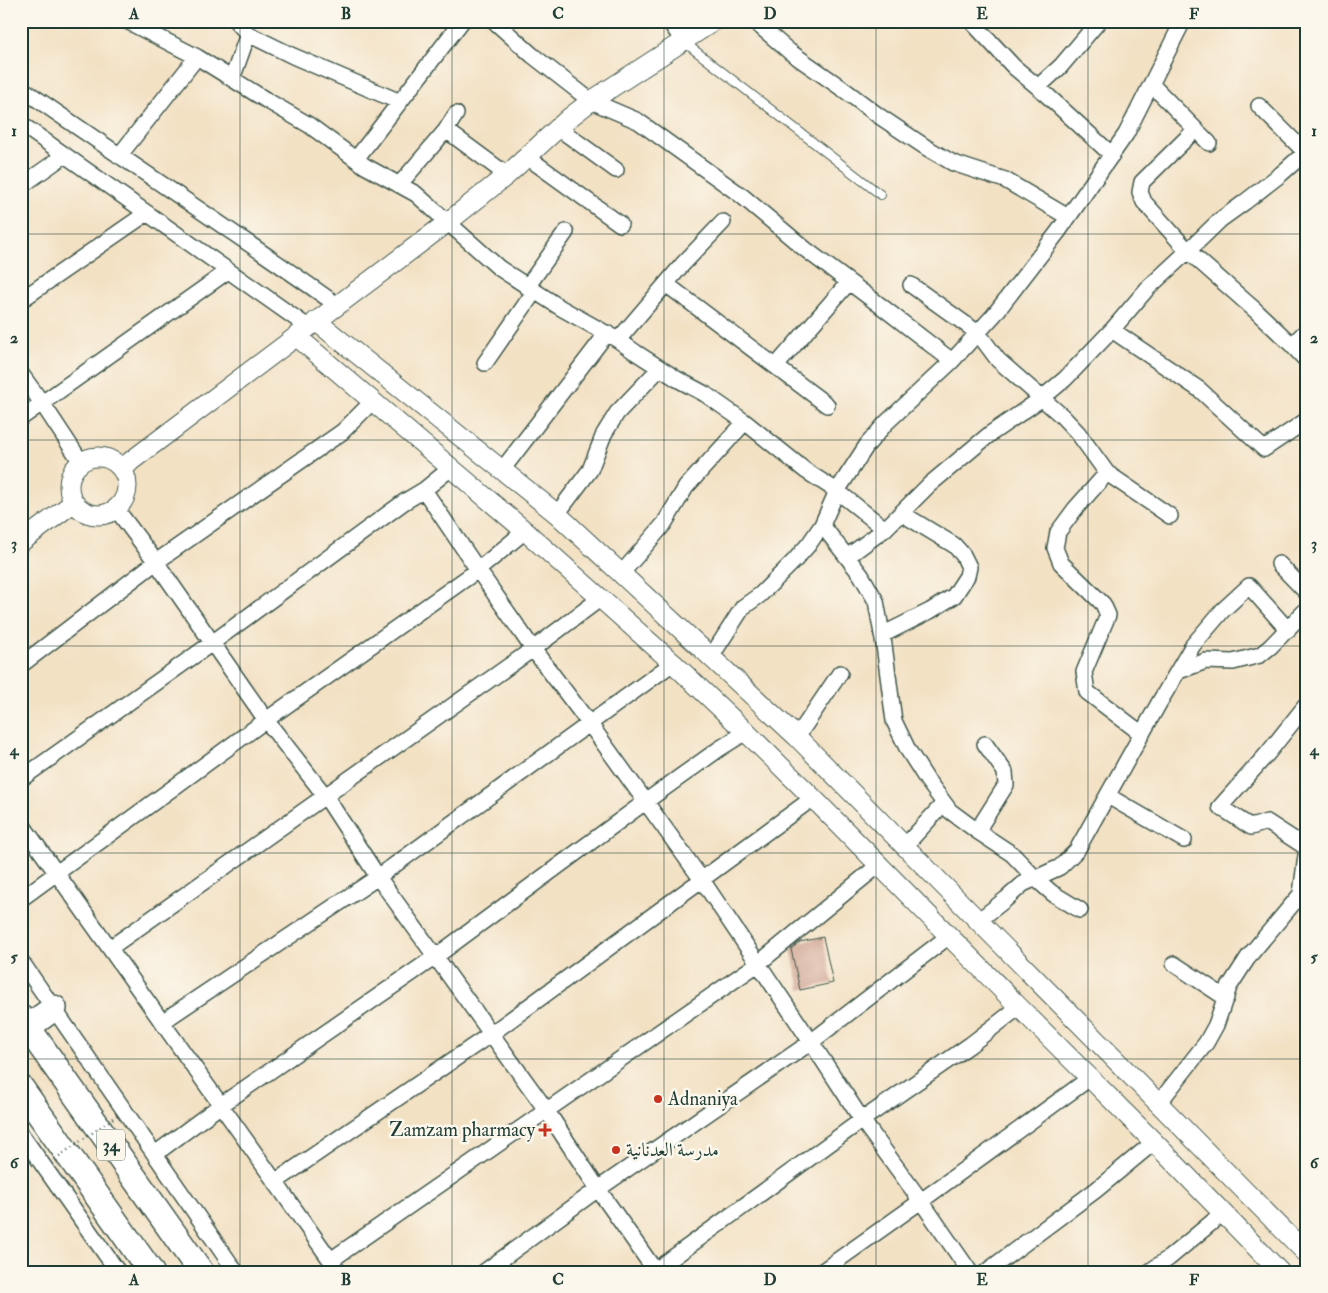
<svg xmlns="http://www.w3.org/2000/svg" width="1328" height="1293" font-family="'IM FELL Double Pica',Amiri,serif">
<rect width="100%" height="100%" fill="#fbf7ec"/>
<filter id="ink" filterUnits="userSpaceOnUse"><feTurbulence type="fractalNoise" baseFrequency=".02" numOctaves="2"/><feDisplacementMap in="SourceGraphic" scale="10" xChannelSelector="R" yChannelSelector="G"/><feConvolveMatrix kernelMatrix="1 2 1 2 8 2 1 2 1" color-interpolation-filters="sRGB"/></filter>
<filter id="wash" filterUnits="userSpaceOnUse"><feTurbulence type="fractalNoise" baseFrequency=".0096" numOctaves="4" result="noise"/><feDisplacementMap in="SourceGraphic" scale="20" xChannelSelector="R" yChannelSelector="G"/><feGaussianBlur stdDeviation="1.12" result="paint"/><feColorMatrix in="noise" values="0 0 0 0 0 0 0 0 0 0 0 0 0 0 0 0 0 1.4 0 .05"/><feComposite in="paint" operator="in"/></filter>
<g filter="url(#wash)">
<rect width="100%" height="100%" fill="#f3e1c4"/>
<g id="blocks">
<path fill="#cb9a86" d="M823,937L833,983L800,990L791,949L800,942Z"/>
</g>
</g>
<g filter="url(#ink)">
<use href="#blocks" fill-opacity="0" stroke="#3f564a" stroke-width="1"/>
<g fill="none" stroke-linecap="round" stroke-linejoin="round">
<defs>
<path id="service" d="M684,42L881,195"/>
<path id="minor" d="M127,21L197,57L266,100L309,125L365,166L416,194L499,268L561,308L618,340L635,352L677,379L705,394L745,422L806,471L837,491L822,525L861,575L876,601L884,645L894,721L908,750L927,780L950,811L977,831L1012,854L1035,878L1052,893L1080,910
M236,21L248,34L293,56L400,102
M494,21L532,55L591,101L638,121L742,196L805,249L881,306L952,361
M669,21L684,42
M754,21L790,52L843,89L879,116L927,148L953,163L1005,180L1068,217
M971,21L1014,67L1038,87
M1099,21L1061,66L1038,87L1112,155
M232,79L248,34
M1151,84L1209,143
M21,88C126,161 233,231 337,305
M1259,106L1305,152
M21,124L308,327
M558,128L616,170
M446,130L507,175
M1195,130L1142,182L1140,192L1144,202L1188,251L1255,310L1292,345
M119,156L197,57
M527,157L620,224
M356,159L462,21
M399,185L446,130L456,114
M21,186L65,155
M666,284L827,405
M911,285L978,333L998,360L1062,416L1078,433L1107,473L1075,509L1058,532L1055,548L1061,563L1103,604L1108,615L1084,672L1087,692L1142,734
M527,287L566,232
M21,300L147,213
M1112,330L1200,390L1264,449L1307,420
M1307,330L1292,345L1307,361
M618,340L682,265L723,222
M485,363L534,292
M776,366L849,282
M21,374L42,403L81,462
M21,418L228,271
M502,470L607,333
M1107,473L1170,516
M424,490L478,570L533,649L589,723L702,880L811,1042L862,1120L921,1201L970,1272
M117,510L156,562L266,720L326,797L378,877L547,1111L598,1189L656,1272
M557,514L590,470L604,434L617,413L660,368
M885,529L837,491L867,445L886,423L952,361L994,315L1058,232L1126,134L1183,21
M847,557L885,529L929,485L990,434L1041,399L1065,379L1112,330L1147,289L1188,251L1220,220L1245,202L1281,174L1307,151
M1279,564L1307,593
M621,574L664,524L686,487L745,422
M882,635L930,611L954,596L967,576L969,567L963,555L954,545L901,513
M711,657L743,607L760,595L795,560L809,544L822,525
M21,665L156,562L342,432L373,401
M1179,671L1206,661L1233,662L1260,655L1270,647L1307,609
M1307,704L1268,753L1220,807L1251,827L1267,822L1307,848
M797,737L840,673
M21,779L212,643L404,502L424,490L451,468
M1108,796L1184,840
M21,823L339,1272
M977,831L1006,785L1005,772L985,744
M905,846L944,803
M21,899L266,720L478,570L525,531
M978,921L1006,899L1023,884L1060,867L1077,850L1159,703L1193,645L1223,610L1249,586L1288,630
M110,948L533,649L601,598
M21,961L236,1272
M1174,964L1226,998
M162,1022L378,877L673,663
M1158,1104L1206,1043L1216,1025L1229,987L1249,956L1301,894L1307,848
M21,1134L118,1272
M155,1154L221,1105L435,957L645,802L719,749L746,732
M275,1182L491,1034L813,798
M331,1260L759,963L880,864
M484,1272L598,1189L811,1042L949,936
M653,1272L862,1120L970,1045L1019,1007
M821,1272L921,1201L1090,1078
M986,1272L1096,1190L1154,1142
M1149,1272L1169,1258L1223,1213"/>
<path id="tertiary" d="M316,321L557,514L797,737L1307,1254
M296,336L525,531L673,663L746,732L813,798L1019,1007L1154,1142L1280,1272
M69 486a29 29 0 1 1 58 0a29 29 0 1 1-58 0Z
M122,470L131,461L448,222L507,175L569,118L591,101L714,21
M21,542L73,503"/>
<path id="trunk" d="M21,1018L201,1272
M28,1027L54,1008
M21,1088L151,1272"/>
</defs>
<use href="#service" stroke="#3f564a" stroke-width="10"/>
<use href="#minor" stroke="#3f564a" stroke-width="18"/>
<use href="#tertiary" stroke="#3f564a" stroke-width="21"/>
<use href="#trunk" stroke="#3f564a" stroke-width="28"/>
<use href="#service" stroke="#fff" stroke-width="8"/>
<use href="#minor" stroke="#fff" stroke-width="15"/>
<use href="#tertiary" stroke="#fff" stroke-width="19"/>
<use href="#trunk" stroke="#fff" stroke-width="25"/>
<path stroke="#3f564a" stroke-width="2.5" stroke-dasharray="1 4" stroke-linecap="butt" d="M55,1159L119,1114"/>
</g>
</g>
<path fill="none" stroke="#1f3d34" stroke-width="1" stroke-opacity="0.55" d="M240,21V1272M452,21V1272M664,21V1272M876,21V1272M1088,21V1272M21,234H1307M21,440H1307M21,646H1307M21,853H1307M21,1059H1307"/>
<g fill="#c8321e" stroke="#fbf7ec" stroke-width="2">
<circle cx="658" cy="1099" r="5"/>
<path d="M542.5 1122.5h5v5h5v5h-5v5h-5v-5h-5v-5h5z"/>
<circle cx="616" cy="1150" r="5"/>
</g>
<g text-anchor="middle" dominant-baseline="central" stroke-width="5" stroke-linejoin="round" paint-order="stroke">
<rect fill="#fbf7ec" stroke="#61756b" stroke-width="1" x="97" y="1129.5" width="28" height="31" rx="4"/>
<g font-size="18" font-weight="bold" fill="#1f3d34">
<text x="111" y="1145">34</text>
</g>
<g font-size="19" fill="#1f3d34" stroke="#fbf7ec" text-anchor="start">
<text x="668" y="1099">Adnaniya</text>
<text x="535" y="1130" text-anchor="end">Zamzam pharmacy</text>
<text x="626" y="1150">مدرسة العدنانية</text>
</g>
</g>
<rect width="1328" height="1293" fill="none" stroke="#fbf7ec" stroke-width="55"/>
<rect x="28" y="28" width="1272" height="1238" fill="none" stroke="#1f3d34" stroke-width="2"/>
<g font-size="16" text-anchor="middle" font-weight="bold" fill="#1f3d34">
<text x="134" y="19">A</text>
<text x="346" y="19">B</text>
<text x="558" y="19">C</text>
<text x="770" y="19">D</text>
<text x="982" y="19">E</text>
<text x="1194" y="19">F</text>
<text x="14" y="136">1</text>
<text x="1314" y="136">1</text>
<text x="14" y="343">2</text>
<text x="1314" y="343">2</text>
<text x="14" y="549">3</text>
<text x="1314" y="549">3</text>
<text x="14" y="755">4</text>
<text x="1314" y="755">4</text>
<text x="14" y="962">5</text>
<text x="1314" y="962">5</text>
<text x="14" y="1168">6</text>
<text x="1314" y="1168">6</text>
<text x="134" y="1285">A</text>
<text x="346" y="1285">B</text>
<text x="558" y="1285">C</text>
<text x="770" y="1285">D</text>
<text x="982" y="1285">E</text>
<text x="1194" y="1285">F</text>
</g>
</svg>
